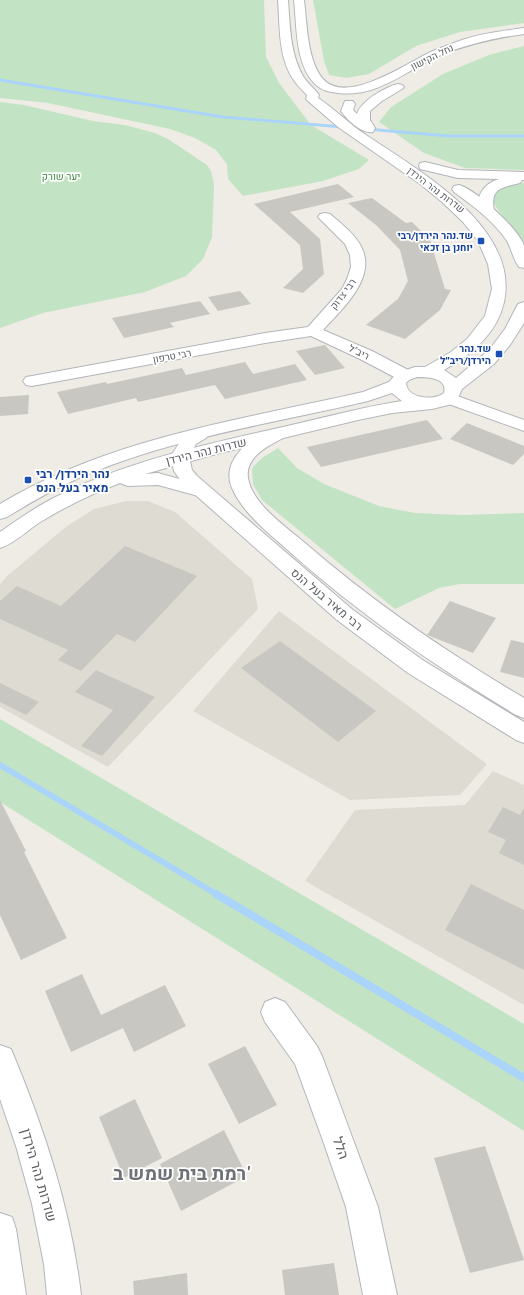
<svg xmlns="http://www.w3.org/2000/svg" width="524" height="1295" font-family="'PT Sans',Heebo,sans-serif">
<rect width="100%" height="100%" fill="#eeece5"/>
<path fill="#dedbd3" d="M126,501H148L175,512L252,579L258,609L108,767L0,707V584L7,576L67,526L94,509Z
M279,611L487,764L460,795L350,800L193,711Z
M493,771L524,785V1005L305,881L355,810L465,805Z"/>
<path fill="#c3e4c4" d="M0,0H264L266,57L279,83L311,125L369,160L359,169L323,181L243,196L228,179L227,164L216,150L195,138L170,129L48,103L0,98Z
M313,0H524V23L460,32L416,46L369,74L347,78L329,75L324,61Z
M524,46V170L465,168L424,153L379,122L391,107L443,74L489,55Z
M0,102L24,105L93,121L125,125L155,133L168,139L207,165L211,171L214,185L212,237L203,259L186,276L145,292L43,313L0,328Z
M524,183V242L498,210L492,200L495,190L507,184Z
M278,448L297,468L324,484L379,506L415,513L461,515L524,513V584H460L439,588L395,609L262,500L253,484L252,468L262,458Z
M0,719L524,1024V1131L0,802Z"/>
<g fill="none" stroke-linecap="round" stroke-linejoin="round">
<path stroke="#aad4f9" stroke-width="3" d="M0,80L223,117L449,136H524"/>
<path stroke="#aad4f9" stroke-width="6" d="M0,765L218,895"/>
<path stroke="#aad4f9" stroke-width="8" d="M216,894L524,1078"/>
</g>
<path fill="#c9c7c2" d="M338,184L354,197L290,212L320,239L324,274L303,293L283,288L303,269L300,245L254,204Z
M372,198L406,223L412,222L430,240L445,289L451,290L440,310L405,339L366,325L398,299L408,281L400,250L376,225L348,203Z
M240,291L251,304L218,311L208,297Z
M200,301L210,314L170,323L174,327L124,338L112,318Z
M325,345L345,368L315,375L296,351Z
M245,362L253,374L295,364L307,380L225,399L215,385L138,402L136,398L68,414L57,392L106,382L107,384L182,368L186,375Z
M29,395L28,414L0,416V397Z
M427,420L443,439L321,467L307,447Z
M467,423L524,446V454L513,465L450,439Z
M125,546L197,576L135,642L117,634L81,671L58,660L68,650L0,619V601L17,586L61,606Z
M450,601L496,618L473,653L427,635Z
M511,640L524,643V678L500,672Z
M280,641L376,711L338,742L241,668Z
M96,670L155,697L102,756L81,746L113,710L75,692Z
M0,683L39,702L26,715L0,702Z
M0,800L26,851L24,852L67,938L21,960L0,915Z
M503,807L520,815L524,808V865L499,853L506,840L488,832Z
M471,884L524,910V970L445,930Z
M82,974L101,1015L165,985L186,1026L134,1052L123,1028L71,1052L45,991Z
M245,1046L277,1105L239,1124L208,1064Z
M135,1099L162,1158L124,1178L99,1117Z
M224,1130L247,1176L181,1211L160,1164Z
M485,1146L524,1260L470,1273L434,1158Z
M334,1263L339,1295H285L282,1270Z
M187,1273L188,1295H134L133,1281Z"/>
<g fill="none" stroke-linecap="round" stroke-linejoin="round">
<defs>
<path id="minor" d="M425,162L458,170L524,172V180H522L520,183C501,188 490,188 494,211L492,214L487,215L482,214C472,199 484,183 499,179L458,178L420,169L419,166L420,163Z
M325,213L330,214C339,222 350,230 357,240C382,273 345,306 323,330L372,351L410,371L412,375L410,379L404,380L398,379L360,359L311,336L265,343L32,386L26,385L23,381L26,377L32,376L265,333L308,327L342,289L347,279L351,267L350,255L345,244L318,217L320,214Z
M449,393L524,420V431L443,402L440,398L443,394Z
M200,429L206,430L209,434L206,438L196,444L189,457L192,470L197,476L353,610L424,661L524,722V743L516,740L408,673L337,620L183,484L174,471L171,457C178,444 184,433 200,429Z
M277,429L283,430L286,434L283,438C268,446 245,457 248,478C252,504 286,527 305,543C373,602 446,652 524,698V718L516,715C435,666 362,616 291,553C270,534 244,515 232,488C220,460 252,435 277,429Z
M275,998L285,1002L317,1046L322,1056L378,1207L397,1295H363L346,1207L322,1138L295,1064L265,1022L261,1012L265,1002Z"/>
<path id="secondary" d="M278,0H288C290,26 290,53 303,76C307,83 314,88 319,95L318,98C335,109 349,124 366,135C418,170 520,227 504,302C497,334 471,355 444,370L456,378L482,356L493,345L505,329L518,304L524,302V323L510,345L494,364L462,389L457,400L452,404L432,409L392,413L358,420L216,454L145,474L158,473L165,475L209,487L212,491L209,495L202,497L158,485L128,486L120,483C93,493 67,506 42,521C28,529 16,543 0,548V532C20,518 40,504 62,494C132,460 208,444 283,427C323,418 362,407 402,401L392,393L368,401C266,425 157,440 62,486C43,495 25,506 7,517L0,519V504C110,438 240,420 363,392L389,382L397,373L415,367H425L432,363L451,352L467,339L485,316L492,289L488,264L478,241L463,222L442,202L420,184L338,127L308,101L306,99L307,95C302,90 297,85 293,79C278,56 280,26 278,0ZM417,377C428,377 448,378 444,393C434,401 407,399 406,383L409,380Z
M294,0H304C307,23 307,61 323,79C347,106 408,62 433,51C442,47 452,44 462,40C482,33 503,31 524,28V34C495,38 468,44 441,55C406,70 378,98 338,93C330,92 322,91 315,84C295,64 297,27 294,0Z
M398,84L402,85L404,87L402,89L382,101L370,111V120L375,128L373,132C362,134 347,120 341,111L345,101H353L355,104L353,110L357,114C361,101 385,87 398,84Z
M459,185C475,189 520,230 524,246C524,253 524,262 524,268L519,267C513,259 512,250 507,241C494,221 473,206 454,192L452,189L454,186Z
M0,1045L11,1049C44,1128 71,1209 81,1295H47L44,1264L32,1204L16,1146L0,1099Z
M0,1213L12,1217L16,1229L26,1295H0Z"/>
</defs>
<use href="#minor" stroke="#b2b5b9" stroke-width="2"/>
<use href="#secondary" stroke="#b3b7bb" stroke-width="2"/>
<use href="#minor" fill="#fff" fill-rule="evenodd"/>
<use href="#secondary" fill="#fff" fill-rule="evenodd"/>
</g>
<g fill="#1a4fb4" stroke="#fff" stroke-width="1.5">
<rect x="477" y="237" width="8" height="8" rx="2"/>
<rect x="495" y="350" width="8" height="8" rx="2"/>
<rect x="24" y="476" width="8" height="8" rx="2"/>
</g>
<g text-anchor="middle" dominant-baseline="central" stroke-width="3.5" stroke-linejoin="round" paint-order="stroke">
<g font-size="10" fill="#5c6064" stroke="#fff">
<text transform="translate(432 57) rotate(-26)">נחל הקישון</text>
<text transform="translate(436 190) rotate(37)">שדרות נהר הירדן</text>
<text transform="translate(343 294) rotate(-53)">רבי צדוק</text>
<text transform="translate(359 352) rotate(26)">ריב"ל</text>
<text transform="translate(172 356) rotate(-11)">רבי טרפון</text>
</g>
<g font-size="10" fill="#3c8441" stroke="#fff">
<text x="61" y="176">יער שורק</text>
</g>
<g font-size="10" font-weight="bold" fill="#164399" stroke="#fff" text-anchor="end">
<text x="473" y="235">שד.נהר הירדן/רבי<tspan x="473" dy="12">יוחנן בן זכאי</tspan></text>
<text x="491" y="348">שד.נהר<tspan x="491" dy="12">הירדן/ריב״ל</tspan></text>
</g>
<g font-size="12" fill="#5c6064" stroke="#fff">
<text transform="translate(206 451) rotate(-14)">שדרות נהר הירדן</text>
<text transform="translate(327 599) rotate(40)">רבי מאיר בעל הנס</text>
</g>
<g font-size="12" font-weight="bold" fill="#164399" stroke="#fff" text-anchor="start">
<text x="36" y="473">נהר הירדן/ רבי<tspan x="36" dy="14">מאיר בעל הנס</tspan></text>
</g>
<g font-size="14" fill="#5c6064" stroke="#fff">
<text transform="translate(341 1148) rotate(70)">הלל</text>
<text transform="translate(39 1175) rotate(74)">שדרות נהר הירדן</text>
</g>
<g font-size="19" font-weight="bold" fill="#6e7276" stroke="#fff">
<text x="182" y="1173">רמת בית שמש ב'</text>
</g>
</g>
</svg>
